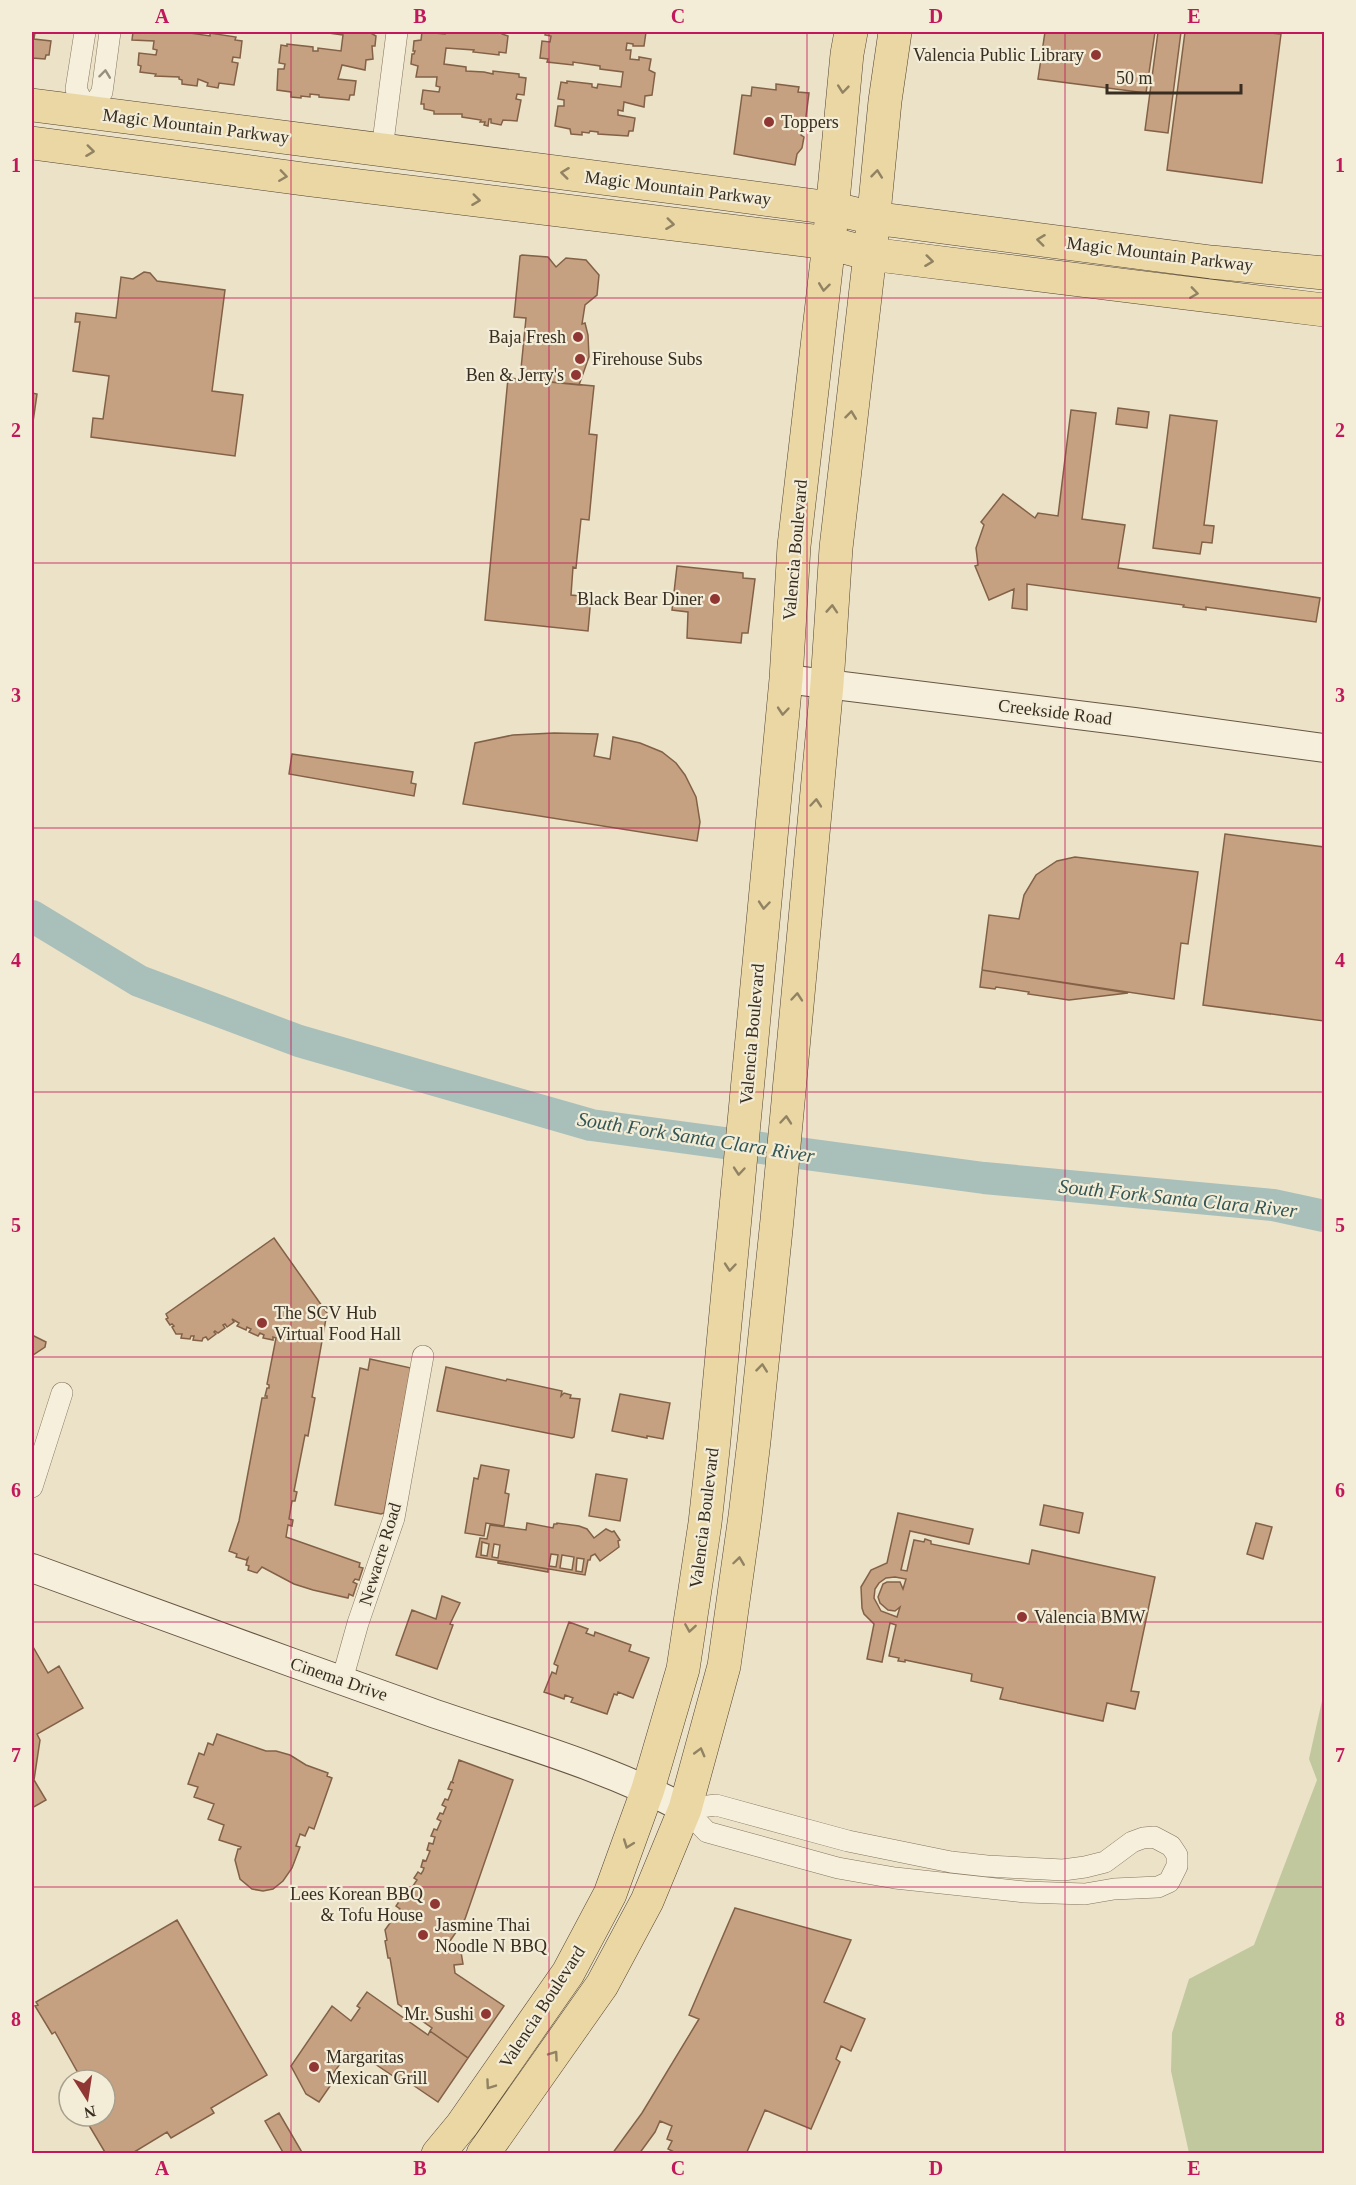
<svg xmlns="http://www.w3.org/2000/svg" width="1356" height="2185" font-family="'Times New Roman',serif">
<rect width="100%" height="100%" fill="#ebe2c8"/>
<path fill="#c1c89d" d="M1324,1692V2153H1189L1171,2071L1172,2033L1189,1979L1254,1945L1317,1780L1309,1759Z"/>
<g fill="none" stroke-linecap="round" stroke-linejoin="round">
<path stroke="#a9bfba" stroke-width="32" d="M32,916L139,981L299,1041L591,1125L984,1178L1273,1205L1324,1216"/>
</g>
<path fill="#c6a181" stroke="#836146" stroke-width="1.5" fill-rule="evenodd" d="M32,32H35L34,39L51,41L49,55H46L45,59L32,58Z
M133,32H183L210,36V33L236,37L235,40L242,41L240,58L233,57L232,62L238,63L234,85L219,83L218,88L207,86L208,83L198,79L197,86L182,84V80L179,79V77L155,76L156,74L140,72L141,66L138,65L139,53L156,55L157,50L153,49L154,41L132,40Z
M321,32H369L376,36L375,46H372L373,59L366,60L365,70L342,65L338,79L356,81L354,95H350L349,100L319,97V95L310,94V97L301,96V98L291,97V92L277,90L278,69H284L285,64L279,63L281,45L287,46V44L313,47V51H318V48L341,51L343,35Z
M422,32L445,34V32H502V34L508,36L506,53L499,52V55L473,52L474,50L446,48L444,64L466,67V71L484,72L493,74V71L519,74V77L526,78L524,95L517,94L516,99L521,100L517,121L503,120L501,125L491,123V119H489L488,126L484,125L485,122H480L481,120L462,117V114H434V111L424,109V104H421L423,90L439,92L440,87L436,86L437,77H416L418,66L411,64L412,54H414L415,51H413L414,41L421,40Z
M546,32H646L644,46H633V44L627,43L626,50H631L630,59L639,60V57L651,59L649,70L655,73L652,95L645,96L644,107L624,102L623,111L618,110V115L635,118L633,131H629L628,136L598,134V132L590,131L589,133L582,132V135L571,134L570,129L555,126L558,106H564V100L558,99L561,82L567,83V81L592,84V87L597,88L598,84L621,87L623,72L600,69V66L573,62V65L547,62L548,59L540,58L542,41L550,42L551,36L545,35Z
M1045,32H1155L1146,93L1038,79Z
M1158,32H1181L1168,133L1145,130Z
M1185,32H1260L1281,34L1262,183L1167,170Z
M776,84L799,87L798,92L809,93L805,124H801V135L804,137L802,148L797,154L795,165L734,154L742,95L751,96L752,87L776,90Z
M522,255L548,257L556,267L566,258L586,260L599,275L597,295L585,305L582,324L585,323L588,335L589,357L579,385L520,379L526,318L514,317L520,256Z
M144,272L150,273L157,281L225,290L212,391L243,395L235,456L91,437L93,418L103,419L109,376L73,371L80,322H75L76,313L116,318L121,277L133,279Z
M508,378L594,386L589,434L597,435L589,520L581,519L576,568L573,567L571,595L591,597L588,631L485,620Z
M32,393L37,394L32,429Z
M1118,408L1149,412L1147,428L1116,424Z
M1071,410L1096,413L1082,519L1125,525L1118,568L1320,598L1316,622L1206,607V610L1183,607L1184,605L1027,584V610L1012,608L1014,589L989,600L975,566L978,565L976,548L984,525L981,522L1003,494L1035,518L1038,513L1058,516Z
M1170,415L1217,421L1204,525L1214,526L1212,543L1202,542L1200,554L1153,548Z
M677,566L743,573V578L755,579L748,633H742L741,643L687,638L688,612L672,610Z
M554,733L598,734L594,756L610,759L613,737L640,743L662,752L676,763L685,775L696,797L700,822L697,841L463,804L475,743L513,735Z
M292,754L413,772L411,783L416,784L414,796L289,774Z
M1225,834L1324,847V1021L1203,1005Z
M1075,857L1198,872L1188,944L1181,943L1174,999L982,970L989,915L1019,919L1024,895L1036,875L1057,861Z
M982,970L1128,993L1069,1000L1028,994L1029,992L996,987L995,989L980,987Z
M274,1238L327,1313L312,1397L315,1398L308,1436L305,1435L294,1491L297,1492L295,1501H292L289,1519L293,1520L292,1526L288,1525L286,1537L360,1563L359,1567L363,1568L359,1580L355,1579L353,1582L357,1584L353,1596L349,1594L348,1598L313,1590L294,1584L262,1567L257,1573L248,1570L249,1566L246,1565L248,1558L246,1560L236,1557L237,1554L229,1551L239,1521L262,1398H267V1396H265L267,1388H269V1385L267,1384L276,1338L273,1337V1340L263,1338L264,1335L260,1333L258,1336L249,1332L251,1329L247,1327L246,1330L237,1326L239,1323L232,1319L234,1322L227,1327L225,1324L223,1325L225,1328L218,1333L215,1331L214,1332L216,1334L208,1340L206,1337L203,1338L202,1341L193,1340L194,1336H191L190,1339L181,1338L182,1334H176L172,1327L174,1326L172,1324L170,1325L166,1319L168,1318L166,1314Z
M32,1335L46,1342L45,1347L33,1355L32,1354Z
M370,1359L411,1368L384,1513L381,1514L335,1505L360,1368L368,1370Z
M446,1367L506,1381L507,1379L562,1391L561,1396L564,1393L571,1395L570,1398L580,1399L574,1437L572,1438L437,1411Z
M620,1394L670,1403L663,1439L647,1436V1438L612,1431Z
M481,1465L509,1470L505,1493L509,1494L504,1526L486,1523L484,1536L465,1533L474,1478L478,1479Z
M596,1474L627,1479L620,1521L589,1516Z
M1044,1505L1083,1513L1079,1533L1040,1525Z
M898,1513L973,1529L969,1544L910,1531L901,1570L907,1571L914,1540L924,1542L925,1539L931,1541V1544L1029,1564L1032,1550L1155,1577L1131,1691L1139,1692L1135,1709L1107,1703L1103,1721L1000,1699L1003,1688L971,1681L972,1674L905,1660V1662L898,1661L899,1658L889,1656L896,1625L890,1623L882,1662L867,1659L874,1624L864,1614L862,1608L861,1587L871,1570L887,1563ZM895,1577L906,1579L903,1589L900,1582H887L883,1584L878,1597L880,1603L888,1610L895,1611L900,1607L897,1617L881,1611L874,1598L875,1589L879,1583L886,1578Z
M527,1523L553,1528L554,1524H557V1523L579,1526L587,1529L594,1538L606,1529L612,1532L614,1531L620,1540L618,1541L619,1547L600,1561L595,1554L591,1556L590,1560H588L585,1575L476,1557L480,1538L487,1539L490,1525L526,1530ZM482,1542L489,1544L487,1556L481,1555ZM494,1544L500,1545L498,1558L492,1557ZM551,1554L558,1555L556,1567L549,1566ZM562,1555L574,1557L572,1570L560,1568ZM577,1558L584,1559L582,1572L576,1571Z
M1256,1523L1272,1527L1263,1559L1247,1554Z
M498,1561L548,1569V1572L498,1563Z
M442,1596L460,1603L450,1624L453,1625L437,1669L396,1655L412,1610L436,1619Z
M569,1622L588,1629L586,1633L594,1636L595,1632L631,1645L629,1651L649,1658L633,1698L618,1692L617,1695L614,1694L607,1714L571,1702L573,1698L565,1695L564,1699L544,1692L552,1672L556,1674L558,1666L554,1664Z
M32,1645L48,1673L59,1666L83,1708L37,1734L40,1740L34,1780L46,1800L32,1808Z
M217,1734L266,1751H276L290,1755L306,1765L328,1773L327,1776L332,1778L314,1829L309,1827L305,1836L300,1834L296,1846L300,1847L292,1868L283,1881L273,1889L263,1891L252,1889L240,1879L235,1860L238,1849H240L241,1847L219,1840L224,1825L208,1819L214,1804L194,1797L198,1787L188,1784L199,1753L204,1755L208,1743L213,1745Z
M459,1760L513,1780L465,1919L450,1941L451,1947L460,1946L463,1964L454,1965L455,1973L504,2006L468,2058L430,2031L432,2028L398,2004L390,1958H388L385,1941L387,1940L385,1930L400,1909L396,1906L400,1900L403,1902L405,1899L402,1897L406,1890L409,1892L417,1880L414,1878L418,1872L421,1874L423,1871L424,1868L421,1867L423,1860L426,1861L430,1851L427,1850L429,1843L433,1844L435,1837L431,1836L434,1829L437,1830L441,1821L437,1819L440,1813L443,1814L446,1807L442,1805L445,1799L448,1800L452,1790L448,1789L451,1782L454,1783L452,1782Z
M735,1908L851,1940L824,2002L865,2019L851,2051L841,2046L836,2059L840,2062L811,2129L765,2110L746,2154H678L668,2149L672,2141L667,2139L672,2126L660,2121L655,2132L639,2154H612L642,2113L699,2019L689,2015Z
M177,1920L267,2075L211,2108L214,2113L171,2138L167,2132L131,2154H106L87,2122L95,2118L94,2116H105V2080H82L55,2032L52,2034L35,2006L38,2005L36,2002Z
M367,1992L428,2035L430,2031L468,2058L438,2102L404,2079L402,2082L357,2052L354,2056L348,2052L333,2074L337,2076L319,2102L306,2094L291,2066L332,2006L351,2021L360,2008L357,2006Z
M279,2113L303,2154H284L265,2121Z"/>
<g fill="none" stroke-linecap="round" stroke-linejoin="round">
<defs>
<path id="street" d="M85,32L76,89L88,113L102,92L110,32
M382,150L397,32
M32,1487L62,1393
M342,1680L358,1623L394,1518L423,1356
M716,1805L848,1841L951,1862L987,1866L1063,1870L1085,1867L1105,1862L1132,1842L1143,1838L1154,1837L1171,1846L1177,1855V1866L1169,1882L1158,1887L1114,1889L1085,1894L1025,1892L895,1878L838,1868L707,1832L685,1809Z"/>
<path id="secondary" d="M786,679L1134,722L1324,748
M32,1568C164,1616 297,1665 430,1712C516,1742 605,1766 685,1809"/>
<path id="primary" d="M32,105L703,191L831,208L873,218L1211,262L1324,273
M32,143L311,180L829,243L870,254L1324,310
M438,2154L462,2125L568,1973L610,1894L648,1789L683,1669L705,1523L713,1450L786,679L794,546L829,243L847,54L851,32
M483,2154L602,1985L647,1901L685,1809L724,1666L745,1516L754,1441L777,1220L827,684L836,548L870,254L885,101L895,32"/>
</defs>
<use href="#street" stroke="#86755f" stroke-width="22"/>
<use href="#secondary" stroke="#685642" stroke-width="30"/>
<use href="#primary" stroke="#544332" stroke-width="34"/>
<use href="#street" stroke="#f6efdb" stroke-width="21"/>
<use href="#secondary" stroke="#f6efdb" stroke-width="28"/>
<use href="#primary" stroke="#ead7a4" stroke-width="33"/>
</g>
<defs><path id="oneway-chevron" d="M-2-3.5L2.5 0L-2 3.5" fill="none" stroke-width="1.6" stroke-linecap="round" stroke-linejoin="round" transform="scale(1.5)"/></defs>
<use stroke="#968e7e" href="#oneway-chevron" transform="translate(105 74) rotate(-83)"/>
<g stroke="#908262">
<use href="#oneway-chevron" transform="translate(843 89) rotate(96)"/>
<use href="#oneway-chevron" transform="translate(90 151) rotate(7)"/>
<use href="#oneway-chevron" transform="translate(565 173) rotate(-173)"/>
<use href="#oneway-chevron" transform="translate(877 174) rotate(-84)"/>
<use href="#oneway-chevron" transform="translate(283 176) rotate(8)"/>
<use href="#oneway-chevron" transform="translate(476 200) rotate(7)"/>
<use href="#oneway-chevron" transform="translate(670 224) rotate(7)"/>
<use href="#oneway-chevron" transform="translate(1041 240) rotate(-173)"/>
<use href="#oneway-chevron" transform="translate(929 261) rotate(7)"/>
<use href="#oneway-chevron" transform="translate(824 287) rotate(97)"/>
<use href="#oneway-chevron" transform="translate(1194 293) rotate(8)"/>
<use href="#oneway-chevron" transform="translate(851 415) rotate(-83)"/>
<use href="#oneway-chevron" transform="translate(832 609) rotate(-86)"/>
<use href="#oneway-chevron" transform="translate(783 711) rotate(95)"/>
<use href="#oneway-chevron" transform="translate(816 803) rotate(-85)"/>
<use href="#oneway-chevron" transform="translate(764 905) rotate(95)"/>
<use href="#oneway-chevron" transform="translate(797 997) rotate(-85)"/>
<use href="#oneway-chevron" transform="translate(786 1120) rotate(-85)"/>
<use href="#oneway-chevron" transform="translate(739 1171) rotate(95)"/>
<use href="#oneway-chevron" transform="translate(730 1267) rotate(95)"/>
<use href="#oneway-chevron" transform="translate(762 1368) rotate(-84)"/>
<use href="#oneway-chevron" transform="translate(739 1561) rotate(-82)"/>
<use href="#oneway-chevron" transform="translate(690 1628) rotate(99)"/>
<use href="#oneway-chevron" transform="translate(700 1752) rotate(-75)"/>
<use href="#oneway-chevron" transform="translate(628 1844) rotate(110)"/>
<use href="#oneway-chevron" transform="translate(554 2055) rotate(-55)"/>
<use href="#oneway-chevron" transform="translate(490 2085) rotate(125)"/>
</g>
<path fill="none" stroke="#c2185b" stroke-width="1.5" stroke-opacity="0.55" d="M291,32V2154M549,32V2154M807,32V2154M1065,32V2154M32,298H1324M32,563H1324M32,828H1324M32,1092H1324M32,1357H1324M32,1622H1324M32,1887H1324"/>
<g fill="#903734" stroke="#f3ecd7" stroke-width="2">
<circle cx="1096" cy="55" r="6"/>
<circle cx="769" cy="122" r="6"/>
<circle cx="578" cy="337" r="6"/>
<circle cx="580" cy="359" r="6"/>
<circle cx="576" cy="375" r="6"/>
<circle cx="715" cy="599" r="6"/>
<circle cx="262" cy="1323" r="6"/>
<circle cx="1022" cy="1617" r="6"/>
<circle cx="435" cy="1904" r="6"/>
<circle cx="423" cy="1935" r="6"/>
<circle cx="486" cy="2014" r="6"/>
<circle cx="314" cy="2067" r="6"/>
</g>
<g text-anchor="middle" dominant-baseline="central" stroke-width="4.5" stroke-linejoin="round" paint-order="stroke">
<g font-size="18" fill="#372d21" stroke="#f3ecd7" text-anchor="end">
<text x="1084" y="55">Valencia Public Library</text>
<text x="781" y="122" text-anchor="start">Toppers</text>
<text x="566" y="337">Baja Fresh</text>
<text x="592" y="359" text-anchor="start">Firehouse Subs</text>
<text x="564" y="375">Ben &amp; Jerry's</text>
<text x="703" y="599">Black Bear Diner</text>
<text x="274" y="1313" text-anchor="start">The SCV Hub<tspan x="274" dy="21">Virtual Food Hall</tspan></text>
<text x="1034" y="1617" text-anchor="start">Valencia BMW</text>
<text x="423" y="1894">Lees Korean BBQ<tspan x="423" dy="21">&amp; Tofu House</tspan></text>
<text x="435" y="1925" text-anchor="start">Jasmine Thai<tspan x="435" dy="21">Noodle N BBQ</tspan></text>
<text x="474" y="2014">Mr. Sushi</text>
<text x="326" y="2057" text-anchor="start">Margaritas<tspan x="326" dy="21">Mexican Grill</tspan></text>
</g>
<g font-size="18" fill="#372d21" stroke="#f3ecd7">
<text transform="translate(196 126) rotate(7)">Magic Mountain Parkway</text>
<text transform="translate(678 188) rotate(7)">Magic Mountain Parkway</text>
<text transform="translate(1160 254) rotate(7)">Magic Mountain Parkway</text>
<text transform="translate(795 550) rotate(-85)">Valencia Boulevard</text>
<text transform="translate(1055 712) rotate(7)">Creekside Road</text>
<text transform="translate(752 1034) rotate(-85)">Valencia Boulevard</text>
<text transform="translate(704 1518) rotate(-83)">Valencia Boulevard</text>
<text transform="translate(380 1554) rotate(-73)">Newacre Road</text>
<text transform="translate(339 1679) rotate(19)">Cinema Drive</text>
<text transform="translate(542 2007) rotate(-57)">Valencia Boulevard</text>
</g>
<g font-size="20" font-style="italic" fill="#325655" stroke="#f3ecd7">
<text transform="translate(696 1137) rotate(9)">South Fork Santa Clara River</text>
<text transform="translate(1178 1198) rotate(6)">South Fork Santa Clara River</text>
</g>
</g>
<rect width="1356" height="2185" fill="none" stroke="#f3ecd7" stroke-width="66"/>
<g transform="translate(87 2098) rotate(168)"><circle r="28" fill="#f3ecd7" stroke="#a8a08e" stroke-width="1.5"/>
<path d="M0-4.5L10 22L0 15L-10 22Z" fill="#903734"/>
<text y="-9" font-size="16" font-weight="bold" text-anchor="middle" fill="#372d21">N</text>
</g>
<path d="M1107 84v9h134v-9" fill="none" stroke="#372d21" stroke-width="3"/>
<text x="1116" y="84" font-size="18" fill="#372d21" stroke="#f3ecd7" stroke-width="4.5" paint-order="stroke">50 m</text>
<rect x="33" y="33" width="1290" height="2119" fill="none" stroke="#c2185b" stroke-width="2"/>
<g font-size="20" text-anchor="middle" font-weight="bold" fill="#c2185b">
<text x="162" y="23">A</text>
<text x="420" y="23">B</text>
<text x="678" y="23">C</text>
<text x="936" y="23">D</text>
<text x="1194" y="23">E</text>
<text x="16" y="172">1</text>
<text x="1340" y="172">1</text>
<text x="16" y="437">2</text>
<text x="1340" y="437">2</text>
<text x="16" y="702">3</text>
<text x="1340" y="702">3</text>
<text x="16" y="967">4</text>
<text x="1340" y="967">4</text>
<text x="16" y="1232">5</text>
<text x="1340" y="1232">5</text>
<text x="16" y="1497">6</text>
<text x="1340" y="1497">6</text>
<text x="16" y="1762">7</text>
<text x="1340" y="1762">7</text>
<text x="16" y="2026">8</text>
<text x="1340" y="2026">8</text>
<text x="162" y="2175">A</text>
<text x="420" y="2175">B</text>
<text x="678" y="2175">C</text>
<text x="936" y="2175">D</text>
<text x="1194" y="2175">E</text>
</g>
</svg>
